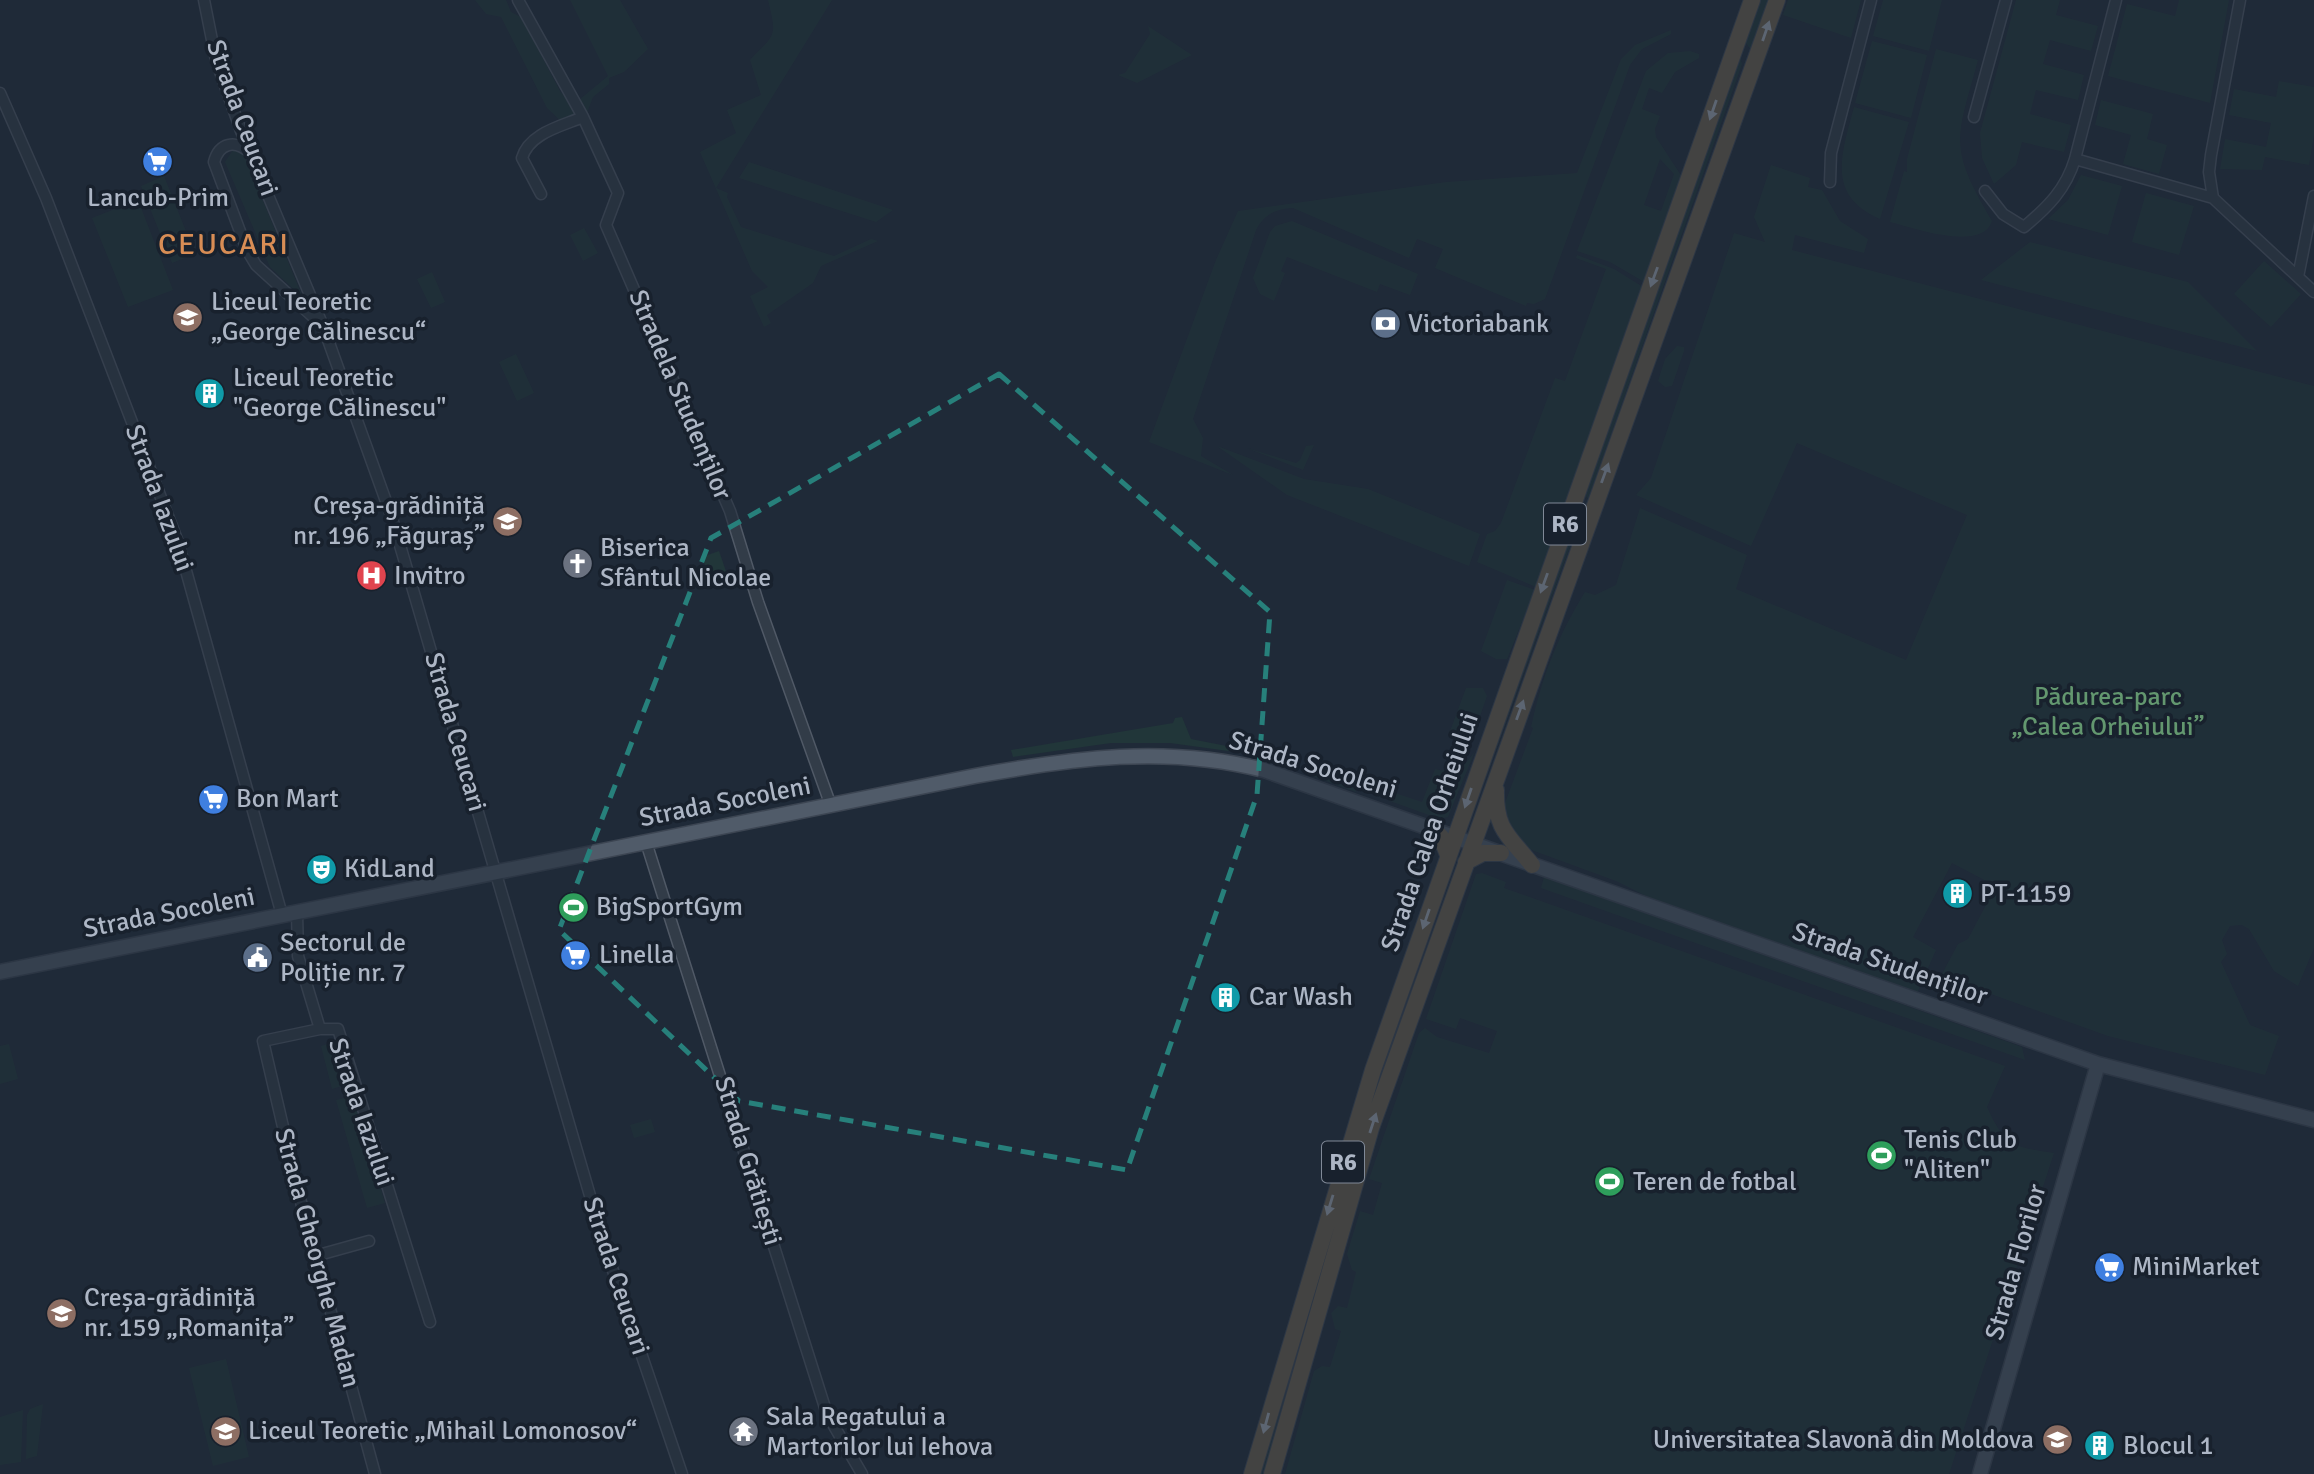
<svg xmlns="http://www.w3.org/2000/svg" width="2314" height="1474" font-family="Signika,sans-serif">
<rect width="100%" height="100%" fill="#1f2a38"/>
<path fill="#213639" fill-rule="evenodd" d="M475,0H506L511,12L521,17L560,91L577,112L564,124L547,108L501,17L486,14Z
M570,0H620L648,49L624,72L609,78V84L593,97L587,113L579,100L608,76Z
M768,0H832L716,188L728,193L727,197L741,227L834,256L871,239L878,241L821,266L813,283L767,315L771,323L764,327L750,296L768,287L752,271L700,152L736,133L727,110L761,95L750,60C776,33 777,37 768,0Z
M1760,0H1770L1752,51L1745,42Z
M1788,0H1861L1851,38L1783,15Z
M1883,0H1942L1929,51L1873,36Z
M2016,0H2060L2056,15L2098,26L2091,51L2050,40L2043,64L2084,75L2078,100L2036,90L2030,114L2071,125L2064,152L2022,142L2016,165L1994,184L1982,158L1980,133Z
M2179,0H2229L2210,103L2108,76L2127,4L2175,16Z
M1148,26L1192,55L1137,83L1118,75L1125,73L1150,34Z
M1671,30V34L1642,49L1630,65L1545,299L1534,304L1527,303L1526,306L1435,268L1443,249L1417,239L1409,258L1293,208C1276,209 1264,214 1256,230L1193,419L1203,438L1201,456L1233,475L1149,442L1216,260L1238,211L1446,182L1577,173L1621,59L1635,45Z
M1872,41L1927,55L1911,118L1855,103Z
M1936,49L1978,60C1956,141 1948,146 1992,221C1982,253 1911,227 1890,222L1904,171L1907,172V159Z
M1690,51L1699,54V58L1675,72L1662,93L1649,88L1642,109L1660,116L1655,129L1656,137L1682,177L1646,283L1610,262L1577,251L1646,71L1668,53ZM1660,159L1674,174L1661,211L1644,205Z
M1740,58L1742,64L1588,499L1585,495Z
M2279,81L2314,87V135L2309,165L2265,157L2262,170L2220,169L2225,139L2266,147L2271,123L2229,115L2234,89L2276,97Z
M2101,100L2153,114L2147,139L2167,145L2159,174L2123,164L2131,135L2095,125Z
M1854,107L1909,122L1880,219C1825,195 1842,153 1854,107Z
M233,150L241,151L245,157L303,298L270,267L225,162Z
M749,162L893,210L876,222L739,178Z
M1771,165L1810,178L1808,187L1822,190L1840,221L1868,239L1864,253L1795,235L1792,250L2314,386V948L2298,986L2274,971L2249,929L2242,925L2230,926L2222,940L2227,954L2221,962L2250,1025L2279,1036L2265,1075L2108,1036L1941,976L1958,944L1968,939L1996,886L1952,863L1913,937L1936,950L1917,993L1648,897L1616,881L1518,845L1505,815V803L1533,728L1531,727C1543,674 1557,638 1585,592L1595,595L1616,585L1640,508L1747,555L1736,589L1906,660L1967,515L1797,443L1751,546L1636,495L1651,478L1734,233L1765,242L1754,217Z
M2081,175L2122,186L2108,235L2048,219L2068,200Z
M164,176L195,254L172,263L141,186Z
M2146,193L2194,206L2179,255L2132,242Z
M138,200L173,290L128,307L92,218Z
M1292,221L1418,274L1410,295L1380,284L1377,292L1287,257L1281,271L1285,273L1274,301L1260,294L1253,278L1270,232L1275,226Z
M584,228L598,253L583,261L570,235Z
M2030,242L2188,282L2257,351L1981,280Z
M1577,255L1614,269L1643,287L1536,587L1477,562L1487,534L1495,531L1501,523L1555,378L1565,381L1606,269L1576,258Z
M2264,261L2301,294L2271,327L2234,294Z
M432,272L445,302L431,308L417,279Z
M1677,346L1684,347V351L1672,386L1665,387L1658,381L1665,359Z
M516,354L534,393L517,401L499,362Z
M1314,445L1303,470L1247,448L1296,463L1300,460L1306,446Z
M1217,446L1304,479L1368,489L1480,534L1469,566L1287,495Z
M1572,531L1575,533L1468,826Z
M719,551L728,577L712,583L702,557Z
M1507,580L1535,590L1507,659H1496L1481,651Z
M1466,688H1483L1487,696L1472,739L1455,740L1449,734Z
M1182,717L1191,739L1252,751L1250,754L1170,743H1111L1013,757L1011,750L1173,723L1175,718Z
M1475,751L1448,817L1440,819L1390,801L1374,786L1422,802L1435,769C1455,774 1464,768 1475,751Z
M1314,766L1354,780L1356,792L1307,774Z
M1482,873L1506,882L1504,888L2005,1066L1987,1107C2005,1147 2014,1147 2054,1153L1949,1474H1285L1314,1371L1322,1366L1330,1367L1341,1331L1335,1329L1331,1313L1338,1306L1347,1308L1356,1272L1352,1270L1347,1254L1360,1211L1373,1215L1382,1183L1369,1179L1419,1033L1425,1028L1437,1037L1489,1053L1497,1031L1460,1018L1456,1029L1426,1019L1476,874Z
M1544,877L2022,1047L2025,1060L1541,888Z
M335,1042L348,1084L332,1089L321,1046Z
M9,1044L18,1079L0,1084V1046Z
M353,1096L385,1203L367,1208L336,1100Z
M651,1119L655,1132L634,1138L630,1125Z
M1301,1331L1304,1333L1264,1474H1260Z
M226,1359L249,1457L213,1466L189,1368Z
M43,1404L37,1456L26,1459L27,1415L30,1409Z
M23,1410L21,1462L0,1465V1417Z"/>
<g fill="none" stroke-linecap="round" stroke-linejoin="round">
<defs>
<path id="minor" d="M204,0L216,60L241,131L323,326L392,518L605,1247L682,1474
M518,0L583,117L618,193L606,225L730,511L758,602L831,806
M2240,0L2211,155L2209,172L2213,198L2314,292
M0,93L46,198L178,542L282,915
M1974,117L2006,0
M250,153C235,139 219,143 214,162L247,250L256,265L321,324
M2075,159L2213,198
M1830,182L1831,153L1871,0
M1985,191L2003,214L2024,227C2048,207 2066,189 2075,159L2116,0
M541,194L522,158C529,133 562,126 583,117
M2298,277L2314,196
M646,842L827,1414L862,1474
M297,912L298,956L320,1029
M315,1256L369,1241
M375,1474L298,1191L263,1041L320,1029H338L430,1322"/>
<path id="major" d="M0,972L975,776C1073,758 1166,745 1264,770L2098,1064L2314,1120
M1980,1474L2098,1064"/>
<path id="highway" d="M1496,790C1495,830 1509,836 1532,865
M1433,829L1441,837L1448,855
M1466,862L1483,853H1501
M1252,1474L1373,1070L1752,0
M1272,1474L1371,1128L1777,0"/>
</defs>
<use href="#minor" stroke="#505966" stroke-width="13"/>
<use href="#major" stroke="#3c4552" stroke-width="17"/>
<use href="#highway" stroke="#3d4653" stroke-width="18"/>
<use href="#minor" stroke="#323c48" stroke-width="10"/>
<use href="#major" stroke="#505b69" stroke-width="14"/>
<use href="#highway" stroke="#6f624f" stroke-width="16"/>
</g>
<defs><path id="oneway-solid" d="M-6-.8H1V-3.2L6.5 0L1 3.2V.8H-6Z" transform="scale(1.75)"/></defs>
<g fill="#a7aeb9">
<use href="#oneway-solid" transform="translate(1766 31) rotate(-71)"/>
<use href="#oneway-solid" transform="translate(1713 110) rotate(109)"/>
<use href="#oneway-solid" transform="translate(1654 277) rotate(110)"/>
<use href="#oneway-solid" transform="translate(1605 473) rotate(-70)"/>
<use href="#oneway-solid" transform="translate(1544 583) rotate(110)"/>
<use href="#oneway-solid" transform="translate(1520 710) rotate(-70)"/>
<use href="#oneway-solid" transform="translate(1468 798) rotate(109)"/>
<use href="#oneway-solid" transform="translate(1426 919) rotate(109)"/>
<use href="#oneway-solid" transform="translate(1373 1123) rotate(-72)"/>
<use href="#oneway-solid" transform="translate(1330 1205) rotate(107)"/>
<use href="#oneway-solid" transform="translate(1266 1423) rotate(105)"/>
</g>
<path d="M0 0H2314V1474H0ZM999,374L1270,612L1257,795L1127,1170L739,1101L559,930L711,538Z" fill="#1f2a38" fill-opacity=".55" fill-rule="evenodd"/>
<path fill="none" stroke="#27807b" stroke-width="5" stroke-dasharray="14 9" stroke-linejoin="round" d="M999,374L1270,612L1257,795L1127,1170L739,1101L559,930L711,538Z"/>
<defs>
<symbol id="supermarket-disc" viewBox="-11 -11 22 22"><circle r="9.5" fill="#3f7fe0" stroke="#18212d"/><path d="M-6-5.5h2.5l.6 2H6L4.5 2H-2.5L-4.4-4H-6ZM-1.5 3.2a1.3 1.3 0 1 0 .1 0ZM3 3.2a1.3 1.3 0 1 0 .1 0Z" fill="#fff"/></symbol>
<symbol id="school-disc" viewBox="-11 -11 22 22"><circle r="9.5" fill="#8d6e63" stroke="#18212d"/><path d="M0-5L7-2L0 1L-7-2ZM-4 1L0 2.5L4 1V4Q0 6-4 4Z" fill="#fff"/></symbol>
<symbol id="bank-disc" viewBox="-11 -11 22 22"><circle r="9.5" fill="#5c6f8a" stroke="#18212d"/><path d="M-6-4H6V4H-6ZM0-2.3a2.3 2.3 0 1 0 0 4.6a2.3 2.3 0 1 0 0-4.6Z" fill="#fff"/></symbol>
<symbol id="building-disc" viewBox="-11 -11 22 22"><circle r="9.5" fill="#0f9aa8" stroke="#18212d"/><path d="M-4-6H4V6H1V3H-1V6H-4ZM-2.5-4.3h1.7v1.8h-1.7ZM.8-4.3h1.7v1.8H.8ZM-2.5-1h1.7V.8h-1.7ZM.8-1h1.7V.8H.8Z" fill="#fff"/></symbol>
<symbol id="church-disc" viewBox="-11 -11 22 22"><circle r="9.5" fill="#6b7280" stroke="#18212d"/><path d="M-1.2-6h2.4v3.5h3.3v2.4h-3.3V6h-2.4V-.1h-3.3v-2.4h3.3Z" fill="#fff"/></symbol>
<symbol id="hospital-disc" viewBox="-11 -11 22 22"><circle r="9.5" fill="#e0444e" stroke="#18212d"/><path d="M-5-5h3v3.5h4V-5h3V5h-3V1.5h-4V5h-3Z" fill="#fff"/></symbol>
<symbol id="theatre-disc" viewBox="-11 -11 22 22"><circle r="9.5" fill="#0f9aa8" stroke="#18212d"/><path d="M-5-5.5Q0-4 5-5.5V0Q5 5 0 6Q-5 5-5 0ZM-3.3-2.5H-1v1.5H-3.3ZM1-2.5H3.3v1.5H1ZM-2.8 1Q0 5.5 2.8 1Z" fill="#fff"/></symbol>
<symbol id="stadium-disc" viewBox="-11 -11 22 22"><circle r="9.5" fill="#2e9e5b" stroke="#18212d"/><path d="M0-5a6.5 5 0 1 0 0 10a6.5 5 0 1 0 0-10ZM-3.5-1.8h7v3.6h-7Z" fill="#fff"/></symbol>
<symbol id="civic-disc" viewBox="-11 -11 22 22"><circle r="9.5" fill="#5c6f8a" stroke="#18212d"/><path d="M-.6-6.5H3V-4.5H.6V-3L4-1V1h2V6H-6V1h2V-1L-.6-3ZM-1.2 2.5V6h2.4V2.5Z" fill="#fff"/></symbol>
<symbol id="temple-disc" viewBox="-11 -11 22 22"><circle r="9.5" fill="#6b7280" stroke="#18212d"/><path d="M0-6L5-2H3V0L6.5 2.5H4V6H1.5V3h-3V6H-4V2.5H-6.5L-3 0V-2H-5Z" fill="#fff"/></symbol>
<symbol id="university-disc" viewBox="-11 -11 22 22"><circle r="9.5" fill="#8d6e63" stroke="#18212d"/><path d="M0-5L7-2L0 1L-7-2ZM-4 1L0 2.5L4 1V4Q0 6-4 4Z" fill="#fff"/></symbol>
</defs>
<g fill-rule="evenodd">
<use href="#supermarket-disc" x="140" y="144" width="35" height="35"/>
<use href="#school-disc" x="170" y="300" width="35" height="35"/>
<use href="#bank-disc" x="1368" y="306" width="35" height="35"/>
<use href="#building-disc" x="192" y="376" width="35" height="35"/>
<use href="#school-disc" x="490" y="504" width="35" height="35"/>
<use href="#church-disc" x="560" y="546" width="35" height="35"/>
<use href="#hospital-disc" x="354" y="558" width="35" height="35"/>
<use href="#supermarket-disc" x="196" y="782" width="35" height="35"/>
<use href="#theatre-disc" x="304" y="852" width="35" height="35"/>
<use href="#building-disc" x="1940" y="876" width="35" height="35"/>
<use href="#stadium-disc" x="556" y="890" width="35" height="35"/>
<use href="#supermarket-disc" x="558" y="938" width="35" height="35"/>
<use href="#civic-disc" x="240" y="940" width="35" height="35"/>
<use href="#building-disc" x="1208" y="980" width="35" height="35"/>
<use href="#stadium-disc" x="1864" y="1138" width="35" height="35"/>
<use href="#stadium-disc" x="1592" y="1164" width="35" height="35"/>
<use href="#supermarket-disc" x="2092" y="1250" width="35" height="35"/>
<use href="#school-disc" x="44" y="1296" width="35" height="35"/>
<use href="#school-disc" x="208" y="1414" width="35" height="35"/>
<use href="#temple-disc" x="726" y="1414" width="35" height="35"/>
<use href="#university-disc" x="2040" y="1422" width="35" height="35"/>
<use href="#building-disc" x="2082" y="1428" width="35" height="35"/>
</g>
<g text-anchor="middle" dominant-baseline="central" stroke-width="7" stroke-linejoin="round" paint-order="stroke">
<g fill="#18212d" stroke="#808997" stroke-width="2">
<rect x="1544" y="503.5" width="42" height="41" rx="5"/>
<rect x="1322" y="1141.5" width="42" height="41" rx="5"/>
</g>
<g font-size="24" font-weight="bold" fill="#adb6c5">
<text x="1565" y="524">R6</text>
<text x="1343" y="1162">R6</text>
</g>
<g font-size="26" fill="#adb6c5" stroke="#18212d">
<text transform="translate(242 118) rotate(70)">Strada Ceucari</text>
<text transform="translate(680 395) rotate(67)">Stradela Studenților</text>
<text transform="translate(159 498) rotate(70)">Strada Iazului</text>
<text transform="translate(455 732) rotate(74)">Strada Ceucari</text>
<text transform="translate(1313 765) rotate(17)">Strada Socoleni</text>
<text transform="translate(725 802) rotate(-11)">Strada Socoleni</text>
<text transform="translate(1430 832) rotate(-71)">Strada Calea Orheiului</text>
<text transform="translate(169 913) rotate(-11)">Strada Socoleni</text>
<text transform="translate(1890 964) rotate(19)">Strada Studenților</text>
<text transform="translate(361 1112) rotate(71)">Strada Iazului</text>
<text transform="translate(748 1161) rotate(73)">Strada Grătiești</text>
<text transform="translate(317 1258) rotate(75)">Strada Gheorghe Madan</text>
<text transform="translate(2016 1262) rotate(-74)">Strada Florilor</text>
<text transform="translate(616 1276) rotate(72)">Strada Ceucari</text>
</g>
<g font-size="26" fill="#adb6c5" stroke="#18212d" text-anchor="start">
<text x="158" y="198" text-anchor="middle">Lancub-Prim</text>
<text x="211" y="302">Liceul Teoretic<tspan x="211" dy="30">„George Călinescu“</tspan></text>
<text x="1408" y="324">Victoriabank</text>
<text x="233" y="378">Liceul Teoretic<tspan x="233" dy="30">"George Călinescu"</tspan></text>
<text x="485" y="506" text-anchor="end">Creșa-grădiniță<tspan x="485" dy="30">nr. 196 „Făguraș”</tspan></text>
<text x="600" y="548">Biserica<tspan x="600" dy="30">Sfântul Nicolae</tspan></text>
<text x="394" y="576">Invitro</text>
<text x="236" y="799">Bon Mart</text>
<text x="344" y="869">KidLand</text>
<text x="1980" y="894">PT-1159</text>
<text x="596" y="907">BigSportGym</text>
<text x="280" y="943">Sectorul de<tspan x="280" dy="30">Poliție nr. 7</tspan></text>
<text x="599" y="955">Linella</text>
<text x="1249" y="997">Car Wash</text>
<text x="1904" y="1140">Tenis Club<tspan x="1904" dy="30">"Aliten"</tspan></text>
<text x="1633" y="1182">Teren de fotbal</text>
<text x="2132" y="1267">MiniMarket</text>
<text x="84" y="1298">Creșa-grădiniță<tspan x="84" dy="30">nr. 159 „Romanița”</tspan></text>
<text x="766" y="1417">Sala Regatului a<tspan x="766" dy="30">Martorilor lui Iehova</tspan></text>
<text x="248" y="1431">Liceul Teoretic „Mihail Lomonosov“</text>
<text x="2034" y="1440" text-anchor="end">Universitatea Slavonă din Moldova</text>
<text x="2123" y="1446">Blocul 1</text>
</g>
<g font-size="26" fill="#63976f" stroke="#18212d">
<text x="2108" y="697">Pădurea-parc<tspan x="2108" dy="30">„Calea Orheiului”</tspan></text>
</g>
<g font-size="30" letter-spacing="2" fill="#d88d55" stroke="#18212d">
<text x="224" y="244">CEUCARI</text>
</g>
</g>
</svg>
